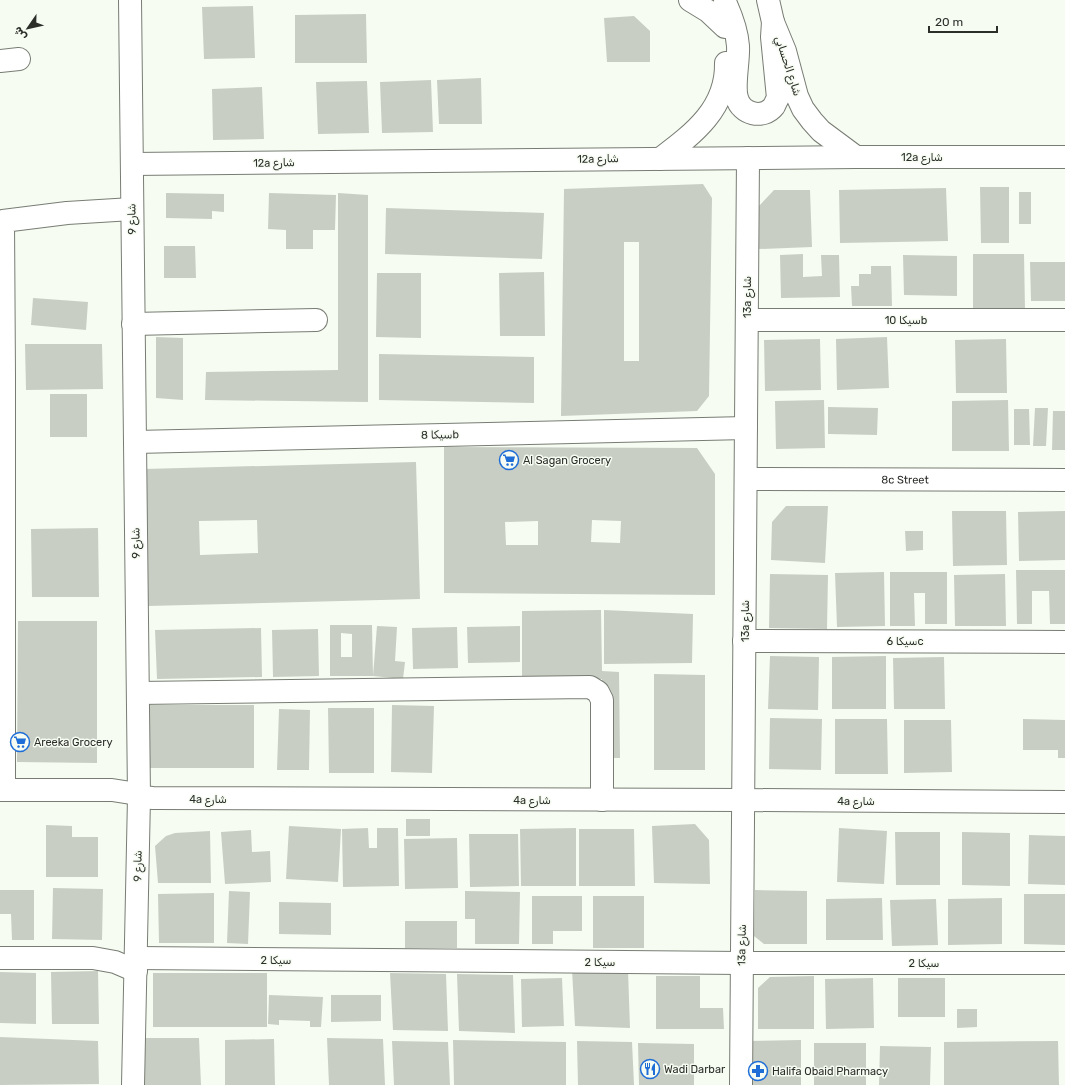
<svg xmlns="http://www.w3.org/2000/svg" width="1065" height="1085" font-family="Rubik,'Noto Naskh Arabic',sans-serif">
<rect width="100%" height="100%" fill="#f6fcf2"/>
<path fill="#c9cec4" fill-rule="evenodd" d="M253,6L255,58L204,59L202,7Z
M366,14L367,63H295V15Z
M634,16L650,31V62H607L604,18Z
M481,78L482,124H439L437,80Z
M431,80L433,132L382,133L380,82Z
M367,81L369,133L318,134L316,82Z
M262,87L264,139L213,140L212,89Z
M703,184L712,198L709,396L697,411L561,416L564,189ZM624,242H639V361H624Z
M980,187H1009V243H981Z
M946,188L948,241L840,243L839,190Z
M774,190H810L812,247L759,249V206Z
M1019,192H1031V224H1019Z
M166,193L224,194V212L212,211V219L166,218Z
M269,193L336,195L335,230H313V249H286V230L268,229Z
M338,193L368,195V402L205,400L206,372L338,370Z
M386,208L544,213L542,259L385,254Z
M164,246H195L196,278H164Z
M803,254V277L822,276L821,255H839L840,297L781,298L780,255Z
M973,254H1024L1025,310H973Z
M903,255L957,256V296L904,295Z
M1030,262H1065V301H1031Z
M871,266H891L892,306H852L851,286H859V274H871Z
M544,272L545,336H500L499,273Z
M377,273H421V338L376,337Z
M33,298L88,302L86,330L31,325Z
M156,337L183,338V400L156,398Z
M887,337L889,388L837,390L836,339Z
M820,339L821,390L765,391L764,340Z
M1006,339L1007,393H956L955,340Z
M25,344H102L103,389L26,390Z
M379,354L534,357V403L379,400Z
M50,394H87V437H50Z
M824,400L825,448L776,449L775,401Z
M1008,400L1009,451H952V401Z
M828,407L878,408L877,435L828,434Z
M1035,408H1048L1046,446H1033Z
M1014,409H1029L1030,445H1014Z
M1053,411H1065V450H1052Z
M444,447L697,448L715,474V595L444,593ZM592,520L621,521L620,543L591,542ZM538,521V545H506L505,522Z
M416,462L420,599L148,606L144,469ZM257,520L258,553L200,555L199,521Z
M786,506H828L825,563L771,560L772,522Z
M952,511H1006L1007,565L953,566Z
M1065,511V560L1019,561L1018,512Z
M98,528L99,597H32L31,529Z
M905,531H923V550L906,551Z
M1016,570H1065V624H1050L1049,591H1032V624H1017Z
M884,572L885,626L837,627L835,573Z
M890,572H947V624H925V593H914L915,626H890Z
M770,574L828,575L827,629L769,628Z
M1005,574L1006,626H955L954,575Z
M601,610L602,671L619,672L620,758H603L602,679L522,678V611Z
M604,610L693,614L692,663L604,664Z
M18,621H97V763L17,762Z
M330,625H372L373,676H330ZM341,633L352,634V657H341Z
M377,626L397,627L395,661L405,662L403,679L373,676Z
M520,626V662L468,663L467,627Z
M457,627L458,668L413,669L412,628Z
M261,628L262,677L157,679L155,630Z
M318,629L319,676L273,677L272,630Z
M770,656L819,657L818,710L768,709Z
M886,656V709H832V657Z
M944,657L945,709H894L893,658Z
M654,674L705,675V770H654Z
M142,705H254V768H143Z
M392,705L434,706L432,773L391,772Z
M328,708H374V773H329Z
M279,709L310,710L309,770H277Z
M770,718L822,719L821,770L769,769Z
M835,719H887L888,774H835Z
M1023,719L1065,720V758H1058V750H1023Z
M904,720H951L952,772L904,773Z
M406,819H430V836H406Z
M695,824L709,840L710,884L654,883L652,826Z
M46,825L72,826V837H98V877H46Z
M289,826L341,829L338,882L286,879Z
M368,828L369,848H377V828H398L399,886L343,887L342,829Z
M576,828V886H521L520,829Z
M839,828L887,831L884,884L837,882Z
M579,829H634L635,886H579Z
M251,830L252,852L270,851L271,882L225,884L221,832Z
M210,831L211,883H158L155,846L166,836L175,833Z
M895,832H940V885H896Z
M962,832L1010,833V886L962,885Z
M469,834H518L519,886L470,887Z
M1029,835L1065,836V885L1028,884Z
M457,838L458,888L405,889L404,839Z
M53,888L103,889L102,940L52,939Z
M0,890H34V940H12L11,914H0Z
M755,890L807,891V944H764L754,936Z
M229,891L250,892L248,944L227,943Z
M465,891L520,892L519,944H475V919H465Z
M214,893V943H159L158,894Z
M1024,894H1065V945L1024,944Z
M532,896H582V931H553V944H532Z
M593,896H644V948H593Z
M882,898L883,940H826V899Z
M1002,898V944L948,945V899Z
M936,899L938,945L892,946L890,900Z
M279,902L331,903V935L279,934Z
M405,921H457V948H405Z
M572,969L628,970L630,1028L575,1026Z
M98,971L99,1024H52L51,972Z
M0,972L36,973V1024L0,1023Z
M153,973H267V1027H153Z
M390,973L446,974L448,1031L393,1030Z
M457,974L513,975L515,1033L459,1031Z
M656,976H700V1008H723L724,1029H656Z
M814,976V1029H758V988L770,977Z
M562,978L564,1026L522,1027L521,979Z
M873,978L874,1028L826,1029L825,979Z
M898,978H945V1017H898Z
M269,995L323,997L321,1027H310V1021L279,1020V1025L268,1024Z
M331,995H381V1021L331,1022Z
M957,1009H977V1027L957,1028Z
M0,1037L98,1041L99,1084L0,1085Z
M143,1038H199L201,1085H145Z
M327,1038L383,1039L385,1085H329Z
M274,1039L275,1085H225V1040Z
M453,1040L566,1042V1085H454Z
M801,1040V1085H746L745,1041Z
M392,1041L448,1042L450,1085H394Z
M577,1041L632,1042L634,1085H578Z
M1058,1041L1059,1085H944V1042Z
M638,1043L694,1044V1085H639Z
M814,1043H866V1085H814Z
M880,1046L931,1047L930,1085H879Z"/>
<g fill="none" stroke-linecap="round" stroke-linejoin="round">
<defs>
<g id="minor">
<path d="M130,0L139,797L133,1085"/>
<path d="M690,0L708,11L725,27"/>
<path d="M768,0L773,22L785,51L797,96L803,109L812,121L821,131L856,157"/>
<path d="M725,2C731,15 737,31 738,46C739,60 733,86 737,98C741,114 763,120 774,106C775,104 776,101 778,98L772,37L773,22"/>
<path d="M0,61L19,59"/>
<path d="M660,159C693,134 727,109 726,63"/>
<path d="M132,164L856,157H1065"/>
<path d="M747,320H1065"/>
<path d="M133,324L316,320"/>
<path d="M135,442L746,428"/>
<path id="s1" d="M746,479L1065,480"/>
<path d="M744,641L1065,642"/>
<path d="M138,693L590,687L598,692L602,700V800"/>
<path d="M0,790H112L131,793L139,797L153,798L743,800L1065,802"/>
<path d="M4,790V375L3,221L67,213L132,209"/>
<path d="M0,958H93L115,962L136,971"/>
<path d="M136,958L742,963H1065"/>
<path d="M741,1085L748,158"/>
</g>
</defs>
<use href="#minor" stroke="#787d74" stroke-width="24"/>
<use href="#minor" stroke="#fff" stroke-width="22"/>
</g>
<defs>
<symbol id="supermarket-ring" viewBox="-11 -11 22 22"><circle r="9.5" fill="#f6fcf2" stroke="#1f6ed8" stroke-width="1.5"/><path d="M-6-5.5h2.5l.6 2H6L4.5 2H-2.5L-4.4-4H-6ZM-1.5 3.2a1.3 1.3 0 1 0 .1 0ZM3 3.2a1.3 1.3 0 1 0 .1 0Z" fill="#1f6ed8"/></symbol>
<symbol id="restaurant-ring" viewBox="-11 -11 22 22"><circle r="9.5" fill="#f6fcf2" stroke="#1f6ed8" stroke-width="1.5"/><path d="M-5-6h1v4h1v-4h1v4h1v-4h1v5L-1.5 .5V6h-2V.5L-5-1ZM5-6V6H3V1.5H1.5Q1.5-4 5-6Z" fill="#1f6ed8"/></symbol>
<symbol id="pharmacy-ring" viewBox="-11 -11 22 22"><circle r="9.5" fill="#f6fcf2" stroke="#1f6ed8" stroke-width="1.5"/><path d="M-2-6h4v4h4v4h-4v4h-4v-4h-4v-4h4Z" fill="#1f6ed8"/></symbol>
</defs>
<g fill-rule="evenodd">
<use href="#supermarket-ring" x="498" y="449" width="22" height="22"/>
<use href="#supermarket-ring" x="9" y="731" width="22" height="22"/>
<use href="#restaurant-ring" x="639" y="1058" width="22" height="22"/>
<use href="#pharmacy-ring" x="747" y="1060" width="22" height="22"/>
</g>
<g text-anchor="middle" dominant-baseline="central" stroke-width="3" stroke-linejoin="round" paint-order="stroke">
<g font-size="11" fill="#2c2e2a" stroke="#f6fcf2">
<text transform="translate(788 66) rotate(72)">شارع الحسابي</text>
<text x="922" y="157">12a شارع</text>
<text transform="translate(598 159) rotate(-1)">12a شارع</text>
<text transform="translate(274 163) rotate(-1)">12a شارع</text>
<text transform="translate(132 219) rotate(-91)">شارع 9</text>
<text transform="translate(747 297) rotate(-90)">13a شارع</text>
<text x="906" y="320">سيكا 10b</text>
<text transform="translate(440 435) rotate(-1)">سيكا 8b</text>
<text stroke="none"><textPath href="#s1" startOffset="159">8c Street</textPath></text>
<text transform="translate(136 543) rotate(-91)">شارع 9</text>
<text transform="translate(745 621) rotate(-90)">13a شارع</text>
<text x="905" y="641">سيكا 6c</text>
<text x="208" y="799">4a شارع</text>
<text x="532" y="800">4a شارع</text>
<text x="856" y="801">4a شارع</text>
<text transform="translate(138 866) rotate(-89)">شارع 9</text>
<text transform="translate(742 945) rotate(-89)">13a شارع</text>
<text x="276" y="960">سيكا 2</text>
<text x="600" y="962">سيكا 2</text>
<text x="924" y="963">سيكا 2</text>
</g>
<g font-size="11" fill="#2c2e2a" stroke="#f6fcf2" text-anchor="start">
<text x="523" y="460">Al Sagan Grocery</text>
<text x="34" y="742">Areeka Grocery</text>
<text x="664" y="1069">Wadi Darbar</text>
<text x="772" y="1071">Halifa Obaid Pharmacy</text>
</g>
</g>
<g transform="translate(28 28) rotate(236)" stroke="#f6fcf2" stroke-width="3" paint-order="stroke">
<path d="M0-3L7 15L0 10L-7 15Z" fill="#2c2e2a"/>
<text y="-6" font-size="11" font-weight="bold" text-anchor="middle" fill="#2c2e2a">ش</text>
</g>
<path d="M929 26v6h68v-6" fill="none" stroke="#2c2e2a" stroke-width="2"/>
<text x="935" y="26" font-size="12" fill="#2c2e2a" stroke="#f6fcf2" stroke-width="3" paint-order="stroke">20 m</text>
</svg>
